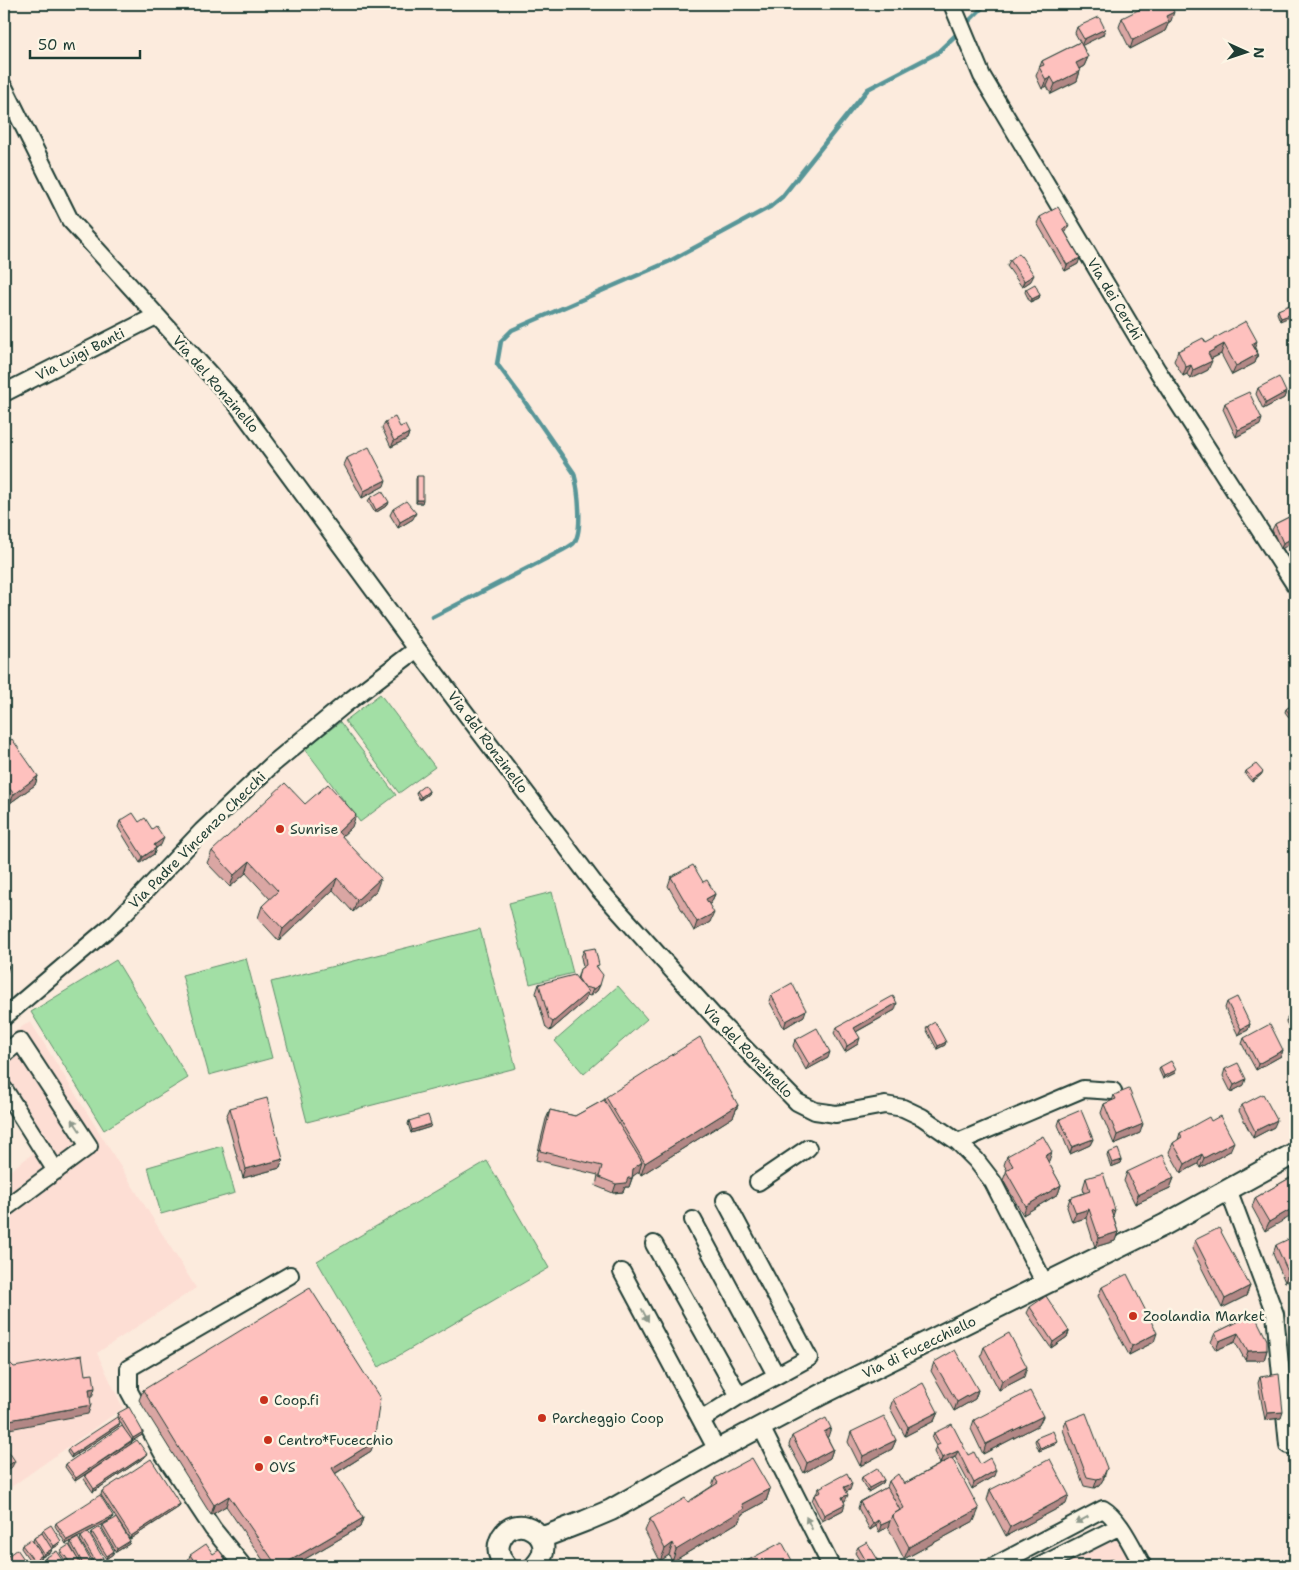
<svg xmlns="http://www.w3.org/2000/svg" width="1299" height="1570" font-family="'Shantell Sans',sans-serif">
<rect width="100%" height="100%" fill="#fcebdd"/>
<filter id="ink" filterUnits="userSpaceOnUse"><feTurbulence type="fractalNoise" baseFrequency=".02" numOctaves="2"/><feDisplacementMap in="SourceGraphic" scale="10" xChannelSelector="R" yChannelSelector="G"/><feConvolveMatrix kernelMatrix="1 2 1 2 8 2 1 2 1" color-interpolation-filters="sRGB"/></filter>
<g filter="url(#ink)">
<path fill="#fdded4" d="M30,1021L196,1288L97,1353L123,1408L4,1492V1175L35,1152L4,1105V1040Z
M1116,1538L1132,1566H1063Z"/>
<path fill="#a2dfa5" stroke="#608e6c" d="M380,694L435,767L399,793L345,721Z
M340,722L396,795L360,822L305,749Z
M552,892L573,973L530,984L509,903Z
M480,929L516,1068L307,1122L271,982Z
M246,958L272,1058L209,1075L182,975Z
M116,960L188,1078L104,1130L31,1012Z
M618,986L647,1019L584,1074L555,1041Z
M222,1146L235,1193L161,1214L148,1167Z
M487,1161L549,1268L379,1367L317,1261Z"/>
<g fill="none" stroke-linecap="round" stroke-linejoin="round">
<path stroke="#599698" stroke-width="4.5" d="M964,26L986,4
M433,617L559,552C563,550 569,547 573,544C584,533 578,488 574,473L518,392L497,364L501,341L512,330L668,262L770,207L782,197L868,89L937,53L959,32"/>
<defs>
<path id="minor" d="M952,4L982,76L1157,370L1295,585
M4,87L70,220L236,403L417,649L597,887L719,1022L797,1102L815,1111L836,1114L885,1105L903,1108L922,1117L958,1142L976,1160L993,1182L1045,1284
M4,393L156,316
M4,1017L116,922L202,831L274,763L344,705L417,649
M4,1054L20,1041L89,1146L4,1209
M4,1089L56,1171
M958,1142L1083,1089L1113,1091
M758,1182L808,1148
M1228,1189L1275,1314L1288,1445
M693,1220L776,1375
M654,1244L739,1396
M622,1272L717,1450
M701,1420L739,1396L809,1358L725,1200
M761,1427L831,1566
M243,1566L213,1529L162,1452L129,1391V1368L290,1275
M994,1566L1103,1509C1120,1519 1133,1549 1143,1566
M1040,1566L1120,1526"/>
<path id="major" d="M541,1538L585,1521L611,1510L717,1450L822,1394L1164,1225L1295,1153
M506,1566C500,1559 496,1551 500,1541C513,1507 563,1537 535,1566"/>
</defs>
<use href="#minor" stroke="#1f3d34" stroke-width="20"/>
<use href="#major" stroke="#1f3d34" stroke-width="24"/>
<use href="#minor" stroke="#fcf5e5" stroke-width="16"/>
<use href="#major" stroke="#fcf5e5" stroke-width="20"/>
</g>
<path fill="#daa6a3" stroke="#1f3d34" d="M1122,18L1171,21L1169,22L1165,31L1130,49L1119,27Z
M1077,27L1103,35L1082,45L1088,57L1084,66L1079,69L1080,71L1077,81L1051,94L1047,86L1042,89L1036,76L1042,61L1080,42L1075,33Z
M1040,217L1066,232L1065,233L1078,264L1065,271L1037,223Z
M1010,260L1031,281L1022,287L1007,266Z
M1026,289L1040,295L1039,298L1030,302L1025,292Z
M1295,305L1280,321L1277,313L1278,310Z
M1206,343L1255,348L1258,354L1255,363L1232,375L1221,354L1211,359L1208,370L1190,379L1187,374L1183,376L1174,361L1178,351Z
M1258,388L1286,392L1284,398L1263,409L1256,394Z
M1225,403L1260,425L1236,437L1223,409Z
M385,422L409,433L407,439L391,447L382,428Z
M347,458L384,486L362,498L344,465Z
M417,476L422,503H416V479Z
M370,498L388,505L375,513L368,501Z
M393,509L413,519L398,528L390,515Z
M1295,514L1281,549L1272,530L1275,524Z
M1295,703V723L1294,724L1285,712L1286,709Z
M4,745L38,776L35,785L10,803L4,794Z
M1246,771L1261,775L1252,782L1245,774Z
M417,791H429L428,794L420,800L416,794Z
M305,804L352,827L342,836L376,891L353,912L333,890L279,941L258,918L262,906L270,899L246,873L230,887L207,863L212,851Z
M120,821L139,822L161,845L156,848L154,854L140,863L118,827Z
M671,877L703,882L715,894L711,903L709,904L710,922L694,931L668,886Z
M584,950L598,968L600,985L597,991L590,996L587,995L585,1001L550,1031L546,1028L536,993L539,984L577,979L580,969L583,967L581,957Z
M771,995L804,1016L784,1028L769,1001Z
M1227,1002L1250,1024L1248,1030L1238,1035L1225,1008Z
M895,1010L856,1032L858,1044L845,1052L834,1033L837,1027Z
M1295,1011V1038L1286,1022L1288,1016Z
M928,1026L945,1045L937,1049L926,1029Z
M1244,1038L1283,1050L1281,1056L1256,1070L1242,1044Z
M795,1040L828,1058L806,1070L793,1046Z
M1160,1067L1176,1070L1175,1073L1163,1079L1159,1070Z
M1225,1069L1244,1085L1231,1092L1223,1076Z
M1114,1095L1140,1133L1114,1144L1101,1113L1104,1104L1112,1101Z
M606,1097L738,1105L733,1117L641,1175L639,1171L633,1176L629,1187H625L623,1192L613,1193L596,1186L598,1175L536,1160L546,1119L550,1110L575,1116L604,1100Z
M1242,1105L1274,1127L1253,1138L1239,1111Z
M230,1108L283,1159L280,1168L243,1178L226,1117Z
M1060,1119L1093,1139L1090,1145L1070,1154L1058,1125Z
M409,1121L430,1127L411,1133L408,1124Z
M1180,1133L1230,1151L1200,1168L1198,1164L1181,1173L1169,1152L1173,1143L1178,1140Z
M1108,1153L1122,1160L1121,1163L1111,1167L1107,1156Z
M1007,1156L1049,1161L1048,1162L1061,1185L1058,1194L1023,1215L1003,1180L1007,1170L1004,1165Z
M1127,1172L1174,1178L1170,1188L1135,1204L1124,1181Z
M1295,1175L1265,1231L1252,1207L1255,1198Z
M1086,1178L1113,1216L1118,1232L1115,1241L1095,1247L1086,1218L1072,1222L1067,1207L1070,1198L1084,1193L1083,1188Z
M1195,1240L1250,1286L1246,1296L1222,1308L1192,1249Z
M1276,1245L1295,1277L1285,1282L1273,1254Z
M1102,1287L1154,1342L1129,1355L1098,1296Z
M1030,1307L1069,1331L1067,1337L1051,1348L1027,1313Z
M1254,1314L1267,1350L1264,1360H1245L1235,1342L1216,1350L1211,1342L1215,1333Z
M1295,1326V1344L1291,1335Z
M984,1347L1024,1377L999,1390L981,1356Z
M934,1362L978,1390L975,1399L954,1411L931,1371Z
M1260,1377L1281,1418L1265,1420L1258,1383Z
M143,1390L371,1451L335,1474L363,1518L360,1527L293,1566H267L226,1506L211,1515L139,1400Z
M893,1399L938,1412L934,1421L905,1436L890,1408Z
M118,1413L143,1432L142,1435L132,1441L131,1444L75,1481L65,1467L66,1464L124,1429L117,1416Z
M1043,1416L1039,1425L983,1454L971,1429L974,1420Z
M1066,1421L1104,1478L1099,1486L1094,1488L1084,1486L1063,1430Z
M120,1423L119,1426L71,1458L67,1452L68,1449Z
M851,1432L896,1440L892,1449L860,1466L848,1442Z
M934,1433L980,1464L994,1476L972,1489L955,1457L952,1459L974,1521L904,1559L888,1527L879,1532L876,1526L870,1530L858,1508L860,1502L887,1487L889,1481L904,1484L940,1464L934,1452L936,1446L932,1439Z
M792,1436L828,1437H827L833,1449L830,1458L804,1473L789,1445Z
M1036,1438L1057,1441L1056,1444L1039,1451L1035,1441Z
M145,1457L93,1492L84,1479L85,1475Z
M862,1477L884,1480L883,1483L868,1492L861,1480Z
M715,1478L770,1489L766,1501L742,1514L740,1521L672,1562L669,1555L660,1561L645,1531L650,1519L688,1502L712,1486Z
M819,1488L850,1490L846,1491L845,1501H844L843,1510L822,1521L812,1501L814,1495L816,1494Z
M990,1490L1066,1504L1006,1536L987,1500Z
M102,1491L180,1504L179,1507L130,1539L101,1495Z
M112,1519L66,1544L55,1526L56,1523Z
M103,1525L130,1541L129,1544L116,1552L102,1528Z
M43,1530L61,1541L60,1544L52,1549L50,1546L51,1552L42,1557V1556L41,1559L32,1564L21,1548L22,1545L37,1548L33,1541L34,1538L42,1533Z
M92,1532L113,1554L106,1559L91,1535Z
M81,1537L103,1558L102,1561L95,1565L80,1540Z
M71,1542L90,1566H69L60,1553L61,1550L79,1562L70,1545Z
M858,1547L880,1563L878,1566H863L855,1553Z
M213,1554L230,1566H188L187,1564L190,1555Z
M45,1558L67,1566H47L44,1561Z"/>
<path fill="#b28785" stroke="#1f3d34" d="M1174,12L1171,21L1169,22L1165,31L1130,49L1133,40L1166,16Z
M1105,29L1103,35L1081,46L1084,39Z
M1088,57L1084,66L1073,72L1076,63Z
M1080,71L1077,81L1051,94L1055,84Z
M1051,77L1047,86L1042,89L1046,80Z
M1069,226L1066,232L1061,236L1063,229Z
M1080,258L1078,264L1065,271L1067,265Z
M1034,275L1031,281L1022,287L1024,281Z
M1040,295L1039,298L1030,302L1032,299Z
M1295,313V315L1280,321L1281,318Z
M1257,341L1254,350L1252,344Z
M1224,344L1221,354L1204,362L1208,353Z
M1258,354L1255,363L1232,375L1236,366Z
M1212,361L1208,370L1190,379L1193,370Z
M1191,365L1187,374L1183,376L1186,367Z
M1286,392L1284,398L1263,409L1266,403Z
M1262,419L1260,425L1236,437L1238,430Z
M409,433L407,439L391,447L394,441Z
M386,480L384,486L362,498L364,491Z
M417,500H423L422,503H416Z
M389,502L388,505L375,513L376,510Z
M416,513L413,519L398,528L400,522Z
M1295,537V542L1281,549L1283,543Z
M1263,772L1261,775L1252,782L1253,779Z
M38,776L35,785L10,803L14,794Z
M429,791L428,794L420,800L421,797Z
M356,815L352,827L333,844L338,832Z
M164,838L161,845L151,851L154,845Z
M156,848L154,854L140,863L143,857Z
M250,861L246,873L230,887L234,875Z
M337,878L333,890L279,941L283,929Z
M381,878L376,891L353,912L357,900Z
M715,894L711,903L703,908L706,899Z
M714,913L710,922L694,931L697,922Z
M9,966L7,972L4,975L6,973L4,979V971Z
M600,985L597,991L590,996L593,989Z
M588,992L585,1001L550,1031L553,1022Z
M897,1003L895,1010L852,1034L854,1028Z
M806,1010L804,1016L784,1028L786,1021Z
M1250,1024L1248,1030L1238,1035L1241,1029Z
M860,1038L858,1044L845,1052L847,1046Z
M946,1042L945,1045L937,1049L938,1046Z
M1283,1050L1281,1056L1256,1070L1258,1064Z
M830,1052L828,1058L806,1070L809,1064Z
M1176,1070L1175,1073L1163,1079L1164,1076Z
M1246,1079L1244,1085L1231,1092L1234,1085Z
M738,1105L733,1117L641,1175L645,1163Z
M1277,1120L1274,1127L1253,1138L1255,1131Z
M431,1124L430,1127L411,1133L412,1130Z
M1143,1124L1140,1133L1114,1144L1117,1135Z
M1093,1139L1090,1145L1070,1154L1072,1147Z
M1234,1142L1230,1151L1200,1168L1204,1158Z
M1052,1152L1049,1161L1042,1166L1045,1156Z
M1202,1154L1198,1164L1181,1173L1185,1164Z
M283,1159L280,1168L243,1178L246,1169Z
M1122,1160L1121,1163L1111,1167L1112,1163Z
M642,1162L639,1172L630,1178L633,1169Z
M628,1178H632L629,1187H625L623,1192L613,1193L616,1184Z
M1174,1178L1170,1188L1135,1204L1138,1195Z
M1061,1185L1058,1194L1023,1215L1026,1206Z
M1295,1207V1214L1265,1231L1269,1222Z
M1089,1209L1086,1218L1072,1222L1076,1213Z
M1115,1210L1112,1219L1111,1211Z
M1118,1232L1115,1241L1095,1247L1099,1238Z
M1295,1269V1277L1285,1282L1288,1272Z
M1250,1286L1246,1296L1222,1308L1225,1299Z
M1069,1331L1067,1337L1051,1348L1053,1342Z
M1157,1333L1154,1342L1129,1355L1132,1346Z
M1238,1333L1235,1342L1216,1350L1219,1341Z
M1267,1350L1264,1360H1245L1248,1351Z
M1027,1367L1024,1377L999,1390L1002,1381Z
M95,1388L92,1397L86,1398L89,1389Z
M978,1390L975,1399L954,1411L957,1402Z
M91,1405L88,1414L4,1430V1421Z
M938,1412L934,1421L905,1436L908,1427Z
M1283,1412L1281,1418L1265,1420L1267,1413Z
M1043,1416L1039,1425L983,1454L986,1444Z
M120,1423L119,1426L71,1458L72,1455Z
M831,1428L828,1437L820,1441L824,1432Z
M143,1432L142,1435L132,1441L131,1444L75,1481L76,1478L132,1441L133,1438Z
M896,1440L892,1449L860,1466L863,1456Z
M1057,1441L1056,1444L1039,1451L1040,1448Z
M374,1442L371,1451L328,1478L332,1468Z
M833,1449L830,1458L804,1473L807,1463Z
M958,1451L955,1457L940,1464L942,1458Z
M147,1454L145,1457L93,1492L94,1489Z
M15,1461L12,1467L4,1473V1468Z
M1107,1468L1104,1478L1099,1486L1094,1488L1097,1479Z
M996,1470L994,1476L972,1489L974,1483Z
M884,1480L883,1483L868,1492L869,1488Z
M852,1484L850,1490L842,1494L844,1487Z
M770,1489L766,1501L742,1514L740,1521L672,1562L676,1550L742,1504Z
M848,1495L845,1501L840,1503L842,1497Z
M1069,1495L1066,1504L1006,1536L1010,1527Z
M229,1496L226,1506L211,1515L214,1505Z
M180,1504L179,1507L130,1539L131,1536Z
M845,1504L843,1510L822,1521L824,1515Z
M979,1509L974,1521L904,1559L909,1547Z
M113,1516L112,1519L66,1544L67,1540Z
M363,1518L360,1527L293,1566H281Z
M878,1520L876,1526L870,1530L873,1524Z
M890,1521L888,1527L879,1532L881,1525Z
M61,1541L60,1544L52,1549L54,1546Z
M130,1541L129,1544L116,1552L117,1549Z
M673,1543L669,1555L660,1561L665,1549Z
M52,1549L51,1552L42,1557L44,1554Z
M114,1551L113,1554L106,1559L107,1556Z
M42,1555L41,1559L32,1564L34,1561Z
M103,1558L102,1561L95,1565L96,1562Z"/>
<path fill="#fec1be" stroke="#1f3d34" d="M1150,4H1166L1167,5L1170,4L1174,12L1166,16L1169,22L1133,40L1122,18Z
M1099,17L1105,29L1084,39L1077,27Z
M1080,42L1088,57L1076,63L1080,71L1055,84L1051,77L1046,80L1039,67L1044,65L1042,61Z
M1058,207L1069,226L1063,229L1080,258L1067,265L1040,217Z
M1019,253L1034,275L1024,281L1010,260Z
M1035,284L1040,295L1032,299L1026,289Z
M1294,303L1295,305V313L1281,318L1278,310Z
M1246,321L1257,341L1252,344L1258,354L1236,366L1224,344L1208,353L1212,361L1193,370L1191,365L1186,367L1178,351L1203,338L1206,343Z
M1279,377L1286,392L1266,403L1258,388Z
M1249,392L1262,419L1238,430L1225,403Z
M395,417L400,427L405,425L409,433L394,441L385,422Z
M369,447L386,480L364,491L347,458Z
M417,476H423V500H417Z
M382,491L389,502L376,510L370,498Z
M406,501L416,513L400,522L393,509Z
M1295,514V537L1283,543L1275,524Z
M1295,703V721L1286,709Z
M12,739L38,776L14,794L5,783L9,780L4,772V745Z
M1256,764L1263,772L1253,779L1246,771Z
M285,783L305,804L328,784L356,815L338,832L381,878L357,900L337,878L283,929L262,906L278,891L250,861L234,875L212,851Z
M425,785L429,791L421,797L417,791Z
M133,813L139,822L145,818L152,829L156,826L164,838L154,845L156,848L143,857L120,821Z
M693,865L703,882L707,880L715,894L706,899L714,913L697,922L671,877Z
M595,948L599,965L596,966L603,975L600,985L593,989L584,987L578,978L580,969L586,965L584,950Z
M4,961L9,966L4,971L6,973L4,975Z
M574,975L588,992L553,1022L549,1019L539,984Z
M792,983L806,1010L786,1021L771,995Z
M893,996L897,1003L854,1028L860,1038L847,1046L837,1027Z
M1237,997L1250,1024L1241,1029L1227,1002Z
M1295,1011V1029L1288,1016Z
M935,1022L946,1042L938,1046L928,1026Z
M1270,1024L1283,1050L1258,1064L1244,1038Z
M817,1028L830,1052L809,1064L795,1040Z
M700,1037L738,1105L645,1163L606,1097Z
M1171,1061L1176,1070L1164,1076L1160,1067Z
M1238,1063L1246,1079L1234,1085L1225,1069Z
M1129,1089L1143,1124L1117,1135L1104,1104L1116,1099L1114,1095Z
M1263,1094L1277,1120L1255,1131L1242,1105Z
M267,1098L283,1159L246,1169L230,1108Z
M604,1100L642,1162L633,1169L632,1178H628L626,1183L616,1184L599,1177L602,1166L540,1151L550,1110L575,1116Z
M1081,1110L1093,1139L1072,1147L1060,1119Z
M428,1115L431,1124L412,1130L409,1121Z
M1220,1116L1234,1142L1204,1158L1202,1154L1185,1164L1173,1143L1182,1137L1180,1133L1209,1117L1211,1121Z
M1043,1136L1052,1152L1045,1156L1061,1185L1026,1206L1006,1171L1013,1166L1007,1156Z
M1118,1149L1122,1160L1112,1163L1108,1153Z
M1163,1155L1174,1178L1138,1195L1127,1172Z
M1103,1173L1115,1210L1111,1211L1118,1232L1099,1238L1089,1209L1076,1213L1070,1198L1090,1191L1086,1178Z
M1295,1175V1207L1269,1222L1255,1198Z
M1219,1228L1250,1286L1225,1299L1195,1240Z
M1295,1236V1269L1288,1272L1276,1245Z
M1127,1274L1157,1333L1132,1346L1102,1287Z
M310,1288L380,1398L374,1442L332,1468L363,1518L281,1566H277L229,1496L214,1505L143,1390Z
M1046,1296L1069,1331L1053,1342L1030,1307Z
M1254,1314L1267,1340V1350L1248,1351L1238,1333L1219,1341L1215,1333Z
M1009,1333L1027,1367L1002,1381L984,1347Z
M955,1350L978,1390L957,1402L934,1362Z
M82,1355L85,1375L93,1374L95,1388L89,1389L91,1405L4,1421V1360L8,1361L14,1367Z
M1279,1374L1283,1412L1267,1413L1260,1377Z
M923,1383L938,1412L908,1427L893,1399Z
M1030,1391L1043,1416L986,1444L974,1420Z
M129,1407L143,1432L133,1438L118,1413Z
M1086,1413L1107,1468L1103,1477L1097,1479L1087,1477L1066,1421Z
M884,1416L896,1440L863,1456L851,1432Z
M117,1417L120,1423L72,1455L68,1449Z
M826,1418L831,1428L824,1432L833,1449L807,1463L792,1436Z
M952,1424L968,1455L974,1452L980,1464L990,1458L996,1470L974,1483L958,1451L942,1458L936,1446L940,1444L934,1433Z
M122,1426L132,1440L76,1478L66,1464Z
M1053,1431L1057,1441L1040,1448L1036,1438Z
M137,1440L147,1454L94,1489L85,1475Z
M7,1449L15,1461L4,1468V1451Z
M752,1458L770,1489L742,1504L744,1509L676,1550L673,1543L665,1549L650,1519L685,1498L688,1502L718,1483L715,1478Z
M952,1458L979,1509L909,1547L892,1515L904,1508L889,1481L898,1474L904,1484Z
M151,1459L180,1504L131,1536L102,1491Z
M1050,1459L1069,1495L1010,1527L990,1490Z
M877,1468L884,1480L869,1488L862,1477Z
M847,1473L852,1484L844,1487L848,1495L842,1497L845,1504L824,1515L814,1495L821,1492L819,1488Z
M887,1487L900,1510L892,1515L890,1521L881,1525L878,1520L873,1524L860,1502Z
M100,1495L113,1516L67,1540L56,1523Z
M116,1518L130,1541L117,1549L103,1525Z
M51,1525L61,1541L54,1546L43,1530Z
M100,1527L114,1551L107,1556L92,1532Z
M88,1532L103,1558L96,1562L81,1537Z
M42,1533L52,1549L44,1554L34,1538Z
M78,1538L92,1563L86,1566H84L71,1542Z
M31,1539L42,1555L34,1561L22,1545Z
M782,1542L795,1566H745L743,1563Z
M867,1542L880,1563L874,1566H869L858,1547Z
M206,1544L213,1554L219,1550L230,1566H198L190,1555Z
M69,1545L82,1566H72L61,1550Z
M17,1549L28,1565L26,1566H4V1559Z
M57,1551L67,1566H50L45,1558Z
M1113,1558L1119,1566H1103Z
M42,1561L45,1566H34Z"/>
<defs><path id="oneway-solid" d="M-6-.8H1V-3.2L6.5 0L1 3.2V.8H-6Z" transform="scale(1.25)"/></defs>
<g fill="#8e998c">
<use href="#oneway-solid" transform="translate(76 1125) rotate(-123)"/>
<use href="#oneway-solid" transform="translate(645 1315) rotate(62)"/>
<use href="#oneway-solid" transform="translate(1082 1520) rotate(152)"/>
<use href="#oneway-solid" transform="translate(809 1523) rotate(-116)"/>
</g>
</g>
<g fill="#c8321e" stroke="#fcf5e5" stroke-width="2">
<circle cx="280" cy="829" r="5"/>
<circle cx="1133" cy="1316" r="5"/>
<circle cx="264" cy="1400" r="5"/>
<circle cx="542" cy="1418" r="5"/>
<circle cx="268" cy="1440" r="5"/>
<circle cx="259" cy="1467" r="5"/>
</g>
<g text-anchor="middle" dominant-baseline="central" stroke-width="5" stroke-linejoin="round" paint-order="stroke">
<g font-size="14" fill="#1f3d34" stroke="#fcf5e5">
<text transform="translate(1115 299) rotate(59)">Via dei Cerchi</text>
<text transform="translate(80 354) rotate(-27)">Via Luigi Banti</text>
<text transform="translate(216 384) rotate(49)">Via del Ronzinello</text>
<text transform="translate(488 742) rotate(53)">Via del Ronzinello</text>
<text transform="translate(197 840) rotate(-45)">Via Padre Vincenzo Checchi</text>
<text transform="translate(748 1051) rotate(46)">Via del Ronzinello</text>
<text transform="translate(919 1347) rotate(-26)">Via di Fucecchiello</text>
</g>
<g font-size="14" fill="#1f3d34" stroke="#fcf5e5" text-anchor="start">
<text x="290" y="829">Sunrise</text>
<text x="1143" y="1316">Zoolandia Market</text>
<text x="274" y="1400">Coop.fi</text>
<text x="552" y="1418">Parcheggio Coop</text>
<text x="278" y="1440">Centro*Fucecchio</text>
<text x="269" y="1467">OVS</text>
</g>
</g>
<rect width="1299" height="1570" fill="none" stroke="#fcf5e5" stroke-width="20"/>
<rect x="10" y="10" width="1279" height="1550" fill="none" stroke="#1f3d34" stroke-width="2" filter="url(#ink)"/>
<g transform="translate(1246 52) rotate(93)" stroke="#fcf5e5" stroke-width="4" paint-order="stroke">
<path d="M0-4L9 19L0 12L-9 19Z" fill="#1f3d34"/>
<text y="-8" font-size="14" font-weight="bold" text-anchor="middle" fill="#1f3d34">N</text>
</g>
<path d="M30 50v8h110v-8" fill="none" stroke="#1f3d34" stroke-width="2.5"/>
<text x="38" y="50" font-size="15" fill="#1f3d34" stroke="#fcf5e5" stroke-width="4" paint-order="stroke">50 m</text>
</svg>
